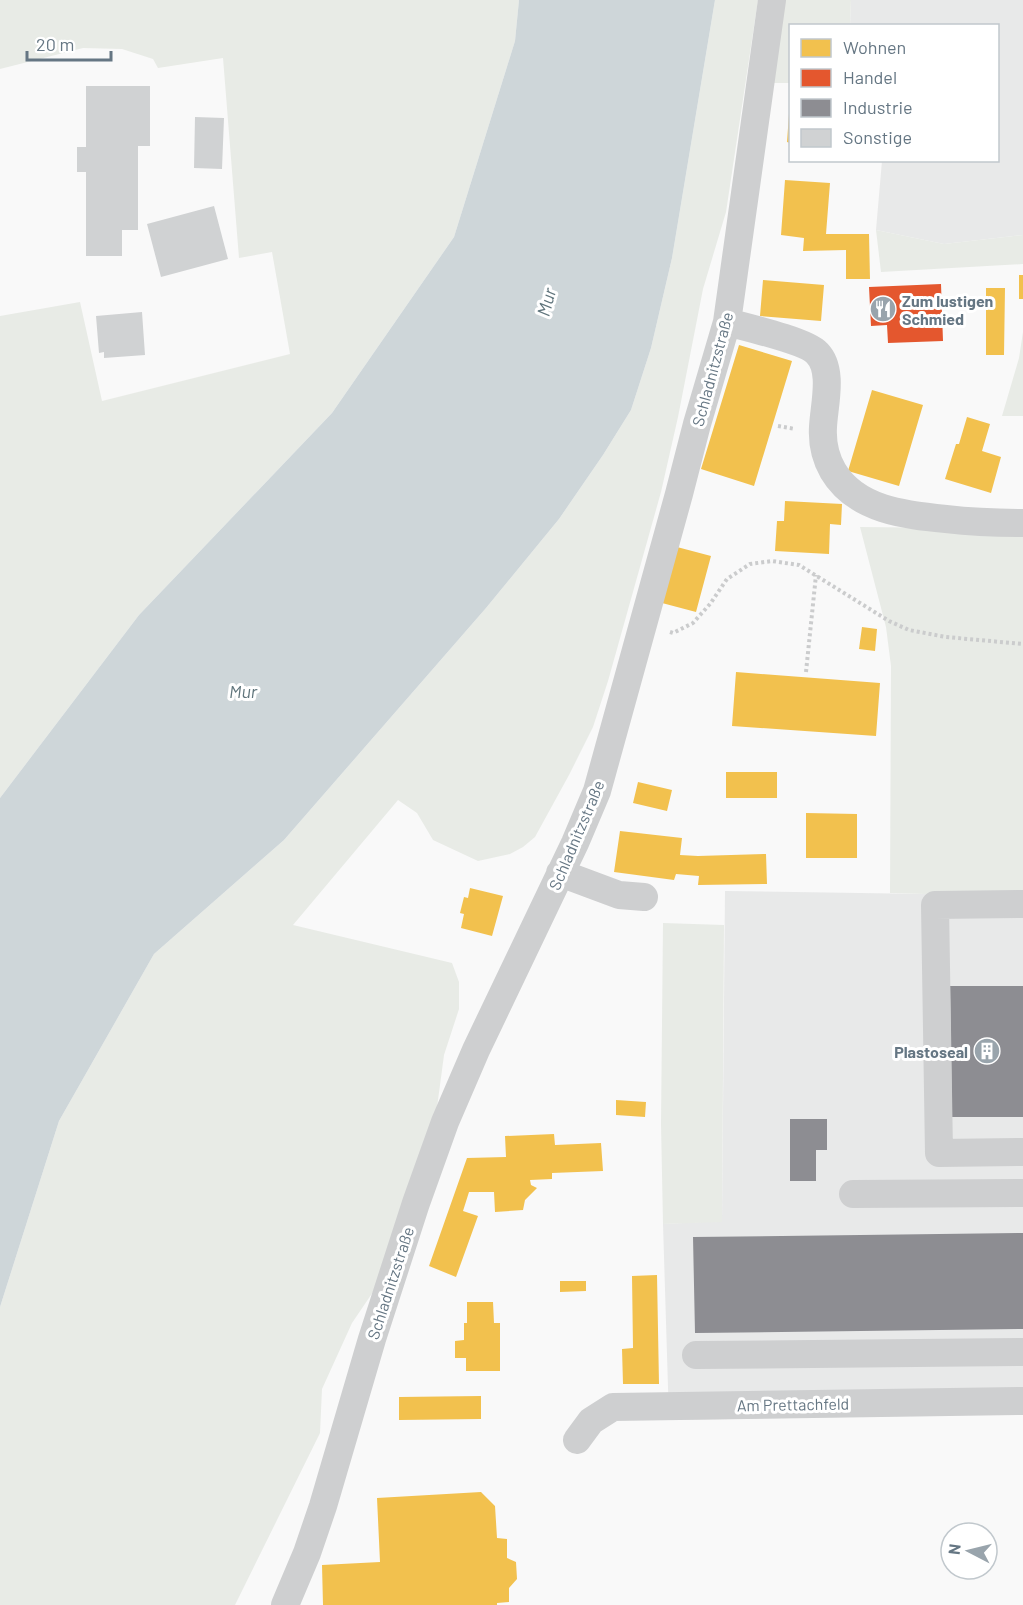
<svg xmlns="http://www.w3.org/2000/svg" width="1023" height="1605" font-family="Barlow,sans-serif">
<rect width="100%" height="100%" fill="#f9f9f9"/>
<path fill="#e8e9e9" d="M851,0H1023V235L944,244L876,230L882,161L998,160V26H850Z
M725,891L925,894L1023,893V1414L669,1420L663,1224L722,1221Z"/>
<path fill="#e8ebe6" d="M0,0H519L515,41L454,237L332,413L139,615L0,798V316L80,302L102,401L290,354L272,252L239,258L223,58L158,68L153,59L122,49L83,48L0,69Z
M715,0H758L726,212L703,289L678,417L661,492L608,681L593,727L569,775L535,837L523,847L510,854L478,861L433,840L417,813L398,800L293,925L452,963L459,982V1009L444,1055L436,1115L373,1292L352,1323L322,1389L320,1433L235,1605H0V1307L59,1121L154,954L284,840L486,608L559,519L603,455L631,410L651,348L672,258Z
M782,0H851L850,25L790,26V83H770Z
M876,230L944,244L1023,235V264L881,272Z
M1023,332V416H1002L1019,358Z
M860,527L960,528L1023,531V893L925,894L890,893L891,666L886,627Z
M663,923L724,925L722,1222L663,1224L661,1124Z"/>
<path fill="#ced6d9" d="M519,0H715L672,258L651,348L631,410L603,455L559,519L486,608L284,840L154,954L59,1121L0,1307V798L139,615L332,413L454,237L515,41Z"/>
<path fill="#f2c14e" d="M789,114H790V143L787,142Z
M785,180L830,183L826,234H869L870,279H846V250L803,251L804,238L781,235Z
M1019,275H1023V299H1019Z
M763,280L824,285L821,321L760,316Z
M986,288H1005L1004,355H986Z
M739,345L792,361L754,486L701,469Z
M872,390L923,405L899,486L848,471Z
M967,417L990,424L982,451L1001,457L991,493L945,479L956,444H959Z
M785,501L842,504L841,525L830,524L829,554L775,551L777,521H784Z
M677,547L711,556L696,612L662,603Z
M862,627L877,629L875,651L859,649Z
M736,672L880,683L876,736L732,726Z
M726,772H777V798H726Z
M638,782L672,790L667,811L633,803Z
M806,813L857,814V858H806Z
M620,831L682,838L680,855L698,856L766,854L767,884L698,885L699,876L676,874L674,880L614,872Z
M470,888L503,896L492,936L461,928L464,914L460,913L464,897L468,898Z
M616,1100L646,1102L645,1117L616,1115Z
M554,1134L555,1145L601,1143L603,1171L552,1173V1179L530,1180L531,1185L537,1188L525,1200L523,1210L495,1212L494,1192H469L463,1211L478,1216L456,1277L429,1266L467,1158L506,1157L505,1136Z
M657,1275L659,1384H623L622,1349L633,1348L632,1276Z
M560,1281H586V1291L560,1292Z
M467,1302H493L494,1323H500V1371H466V1358H455V1341L464,1340V1323H467Z
M481,1396V1419L399,1420V1397Z
M481,1492L495,1506L497,1538L507,1539V1558L516,1562L517,1579L509,1588V1602L497,1603V1605H323L322,1565L380,1562L377,1498Z"/>
<path fill="#e4572e" d="M941,284L943,341L888,343L887,325L871,326L869,287Z"/>
<path fill="#8d8d92" d="M950,986H1023V1117H952Z
M790,1119H827V1150H816V1181H790Z
M1023,1233V1329L695,1333L693,1237Z"/>
<path fill="#d0d2d3" d="M86,86H150V146H138V230H122V256H86V172H77V147H86Z
M195,117L224,118L222,169L194,168Z
M214,206L228,259L161,277L147,224Z
M142,312L145,355L104,358V352L99,353L96,316Z"/>
<g fill="none" stroke-linecap="round" stroke-linejoin="round">
<path stroke="#cbcccd" stroke-width="4" stroke-dasharray="3 3" stroke-linecap="butt" d="M778,426L795,429
M670,632L673,633L693,623L710,604L727,579L750,564L772,561L799,565L889,621L909,630L946,637L1023,644
M806,672L816,575"/>
<path stroke="#cecfd0" stroke-width="28" d="M727,322C745,327 806,341 817,353C834,370 824,405 823,427C822,443 825,457 833,471C856,510 905,515 946,519C972,522 997,523 1023,523
M560,873L619,895L644,897
M1023,904L935,905L939,1153L1023,1152
M853,1194L1023,1193
M696,1355L1023,1352
M577,1440L591,1421L613,1407L1023,1401
M285,1605L307,1553L323,1506L372,1339L416,1203L445,1122L476,1050L575,843L597,791L679,494L697,424L727,322L772,0"/>
</g>
<defs>
<symbol id="restaurant-disc" viewBox="-11 -11 22 22"><circle r="9.5" fill="#99a4ac" stroke="#fff"/><path d="M-5-6h1v4h1v-4h1v4h1v-4h1v5L-1.5 .5V6h-2V.5L-5-1ZM5-6V6H3V1.5H1.5Q1.5-4 5-6Z" fill="#fff"/></symbol>
<symbol id="building-disc" viewBox="-11 -11 22 22"><circle r="9.5" fill="#99a4ac" stroke="#fff"/><path d="M-4-6H4V6H1V3H-1V6H-4ZM-2.5-4.3h1.7v1.8h-1.7ZM.8-4.3h1.7v1.8H.8ZM-2.5-1h1.7V.8h-1.7ZM.8-1h1.7V.8H.8Z" fill="#fff"/></symbol>
</defs>
<g fill-rule="evenodd">
<use href="#restaurant-disc" x="868" y="294" width="30" height="30"/>
<use href="#building-disc" x="972" y="1036" width="30" height="30"/>
</g>
<g text-anchor="middle" dominant-baseline="central" stroke-width="6" stroke-linejoin="round" paint-order="stroke">
<g font-size="16" font-weight="bold" fill="#657683" stroke="#fff" text-anchor="start">
<text x="902" y="300">Zum lustigen<tspan x="902" dy="18">Schmied</tspan></text>
<text x="968" y="1051" text-anchor="end">Plastoseal</text>
</g>
<g font-size="16" fill="#657683" stroke="#fff">
<text transform="translate(712 369) rotate(-75)">Schladnitzstraße</text>
<text transform="translate(576 835) rotate(-67)">Schladnitzstraße</text>
<text transform="translate(390 1283) rotate(-72)">Schladnitzstraße</text>
<text transform="translate(793 1404) rotate(-1)">Am Prettachfeld</text>
</g>
<g font-size="18" font-style="italic" fill="#60757c" stroke="#fff">
<text transform="translate(546 302) rotate(-75)">Mur</text>
<text x="243" y="691">Mur</text>
</g>
</g>
<rect x="789" y="24" width="210" height="138" fill="#ffffff" stroke="#c1c8cd" stroke-width="1.5"/>
<rect x="801" y="39" width="30" height="18" fill="#f2c14e" stroke="#c1c8cd" stroke-width="1.5"/>
<text x="843" y="54" font-size="18" fill="#657683">Wohnen</text>
<rect x="801" y="69" width="30" height="18" fill="#e4572e" stroke="#c1c8cd" stroke-width="1.5"/>
<text x="843" y="84" font-size="18" fill="#657683">Handel</text>
<rect x="801" y="99" width="30" height="18" fill="#8d8d92" stroke="#c1c8cd" stroke-width="1.5"/>
<text x="843" y="114" font-size="18" fill="#657683">Industrie</text>
<rect x="801" y="129" width="30" height="18" fill="#d0d2d3" stroke="#c1c8cd" stroke-width="1.5"/>
<text x="843" y="144" font-size="18" fill="#657683">Sonstige</text>
<g transform="translate(969 1551) rotate(277)"><circle r="28" fill="#ffffff" stroke="#c1c8cd" stroke-width="1.5"/>
<path d="M0-4.5L10 22L0 15L-10 22Z" fill="#99a4ac"/>
<text y="-9" font-size="16" font-weight="bold" text-anchor="middle" fill="#657683">N</text>
</g>
<path d="M27 51v9h84v-9" fill="none" stroke="#657683" stroke-width="3"/>
<text x="36" y="51" font-size="18" fill="#657683" stroke="#ffffff" stroke-width="4.5" paint-order="stroke">20 m</text>
</svg>
